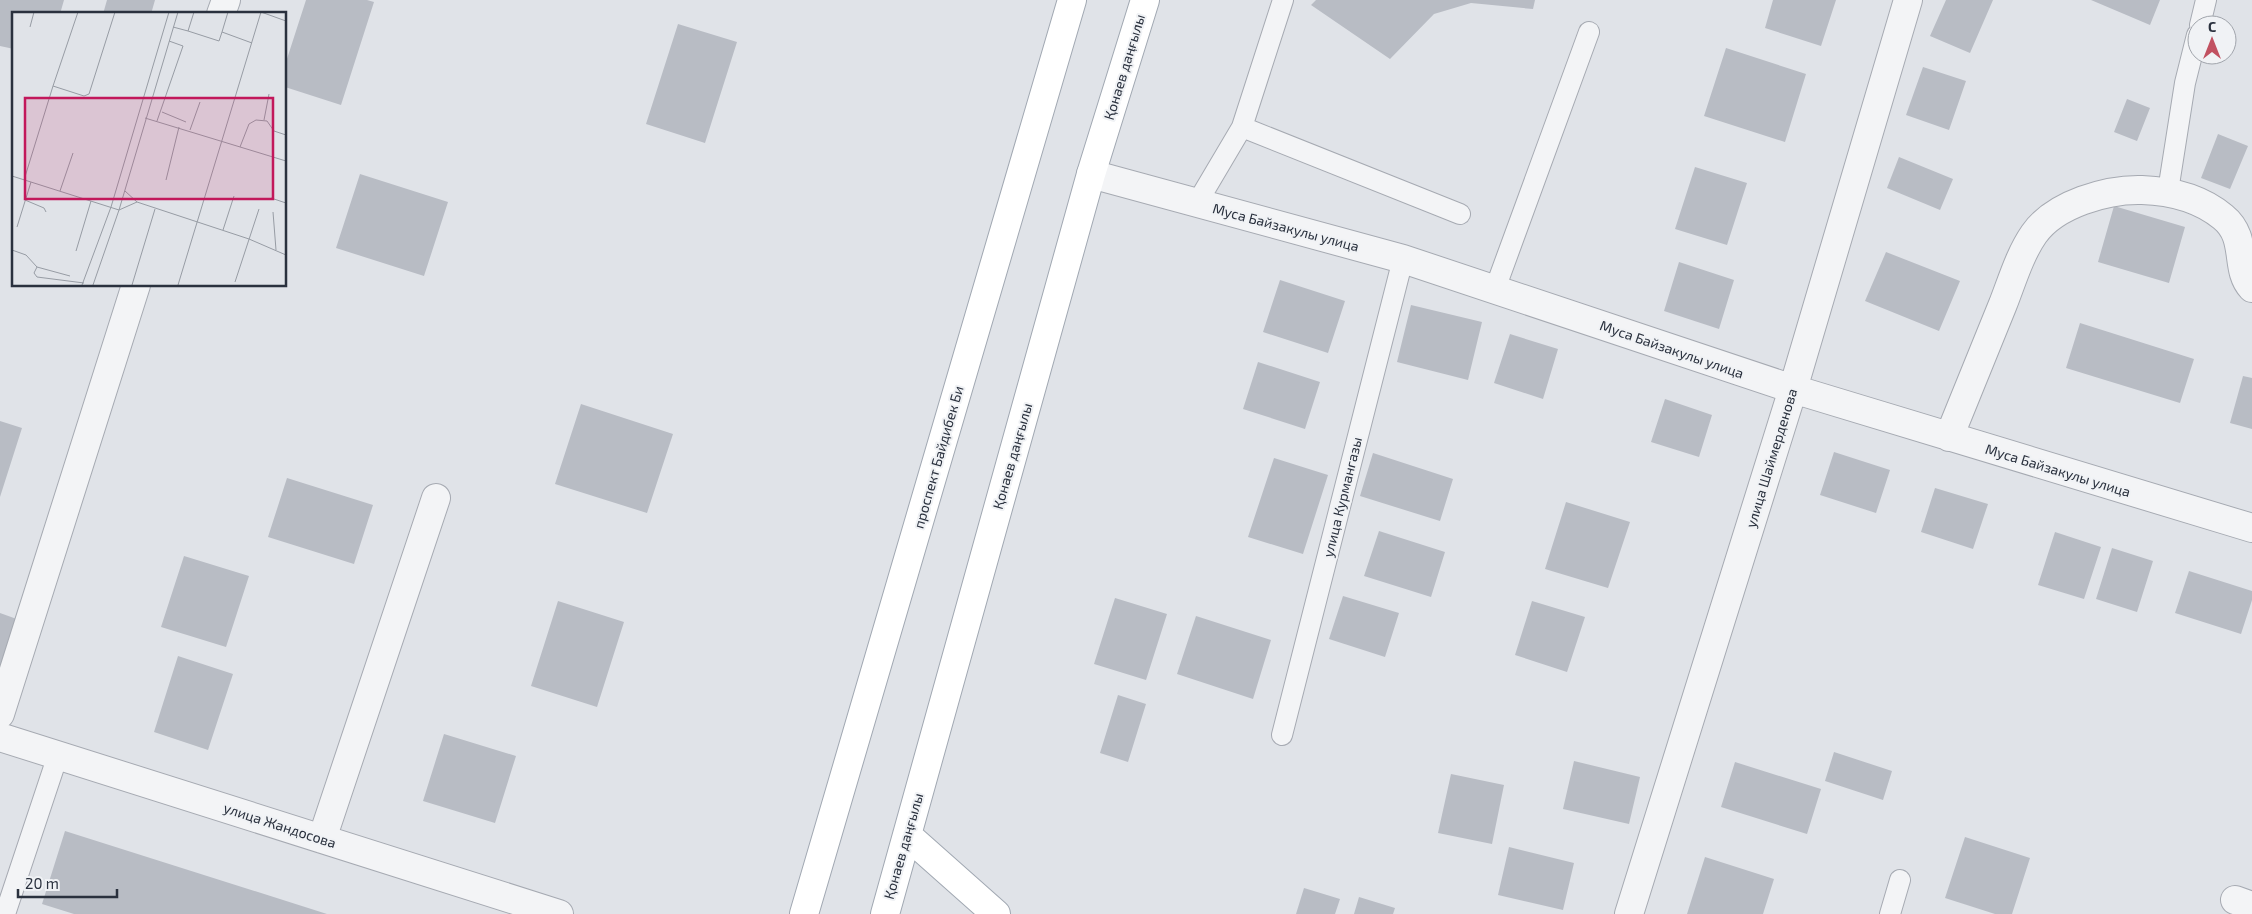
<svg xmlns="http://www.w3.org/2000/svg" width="2252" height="914" font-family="'Exo 2',sans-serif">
<rect width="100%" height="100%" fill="#e0e3e8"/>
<path fill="#b8bcc4" d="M0,0H64L60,14H14V49L0,46Z
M107,0H155L151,14H103Z
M306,0H367L374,2L341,105L285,87V65Z
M1316,0H1535L1533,9L1471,3L1434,14L1390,59L1311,5Z
M1773,0H1836L1821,46L1765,28Z
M1946,0H1993L1970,53L1930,36Z
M2091,0H2160L2150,25Z
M678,24L737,42L705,143L646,124Z
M1726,48L1806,74L1785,142L1704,116Z
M1923,67L1966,81L1949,130L1906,115Z
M2127,99L2150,108L2137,141L2114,132Z
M2218,134L2248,146L2230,189L2201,178Z
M1899,157L1953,179L1940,210L1887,188Z
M1695,167L1747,183L1727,245L1675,229Z
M360,174L448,202L424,276L336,248Z
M2114,206L2185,227L2169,283L2098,262Z
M1886,252L1960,281L1939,331L1865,301Z
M1679,262L1734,280L1719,329L1664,311Z
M1280,280L1345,301L1328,353L1263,332Z
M1411,305L1482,322L1468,380L1397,362Z
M2080,323L2194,359L2180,403L2066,368Z
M1510,334L1558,349L1543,399L1494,383Z
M1258,362L1320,382L1305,429L1243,409Z
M2243,376L2252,378V429L2230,423Z
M1665,399L1712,415L1699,457L1651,442Z
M581,404L673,434L647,513L555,484Z
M0,421L22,428L0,497Z
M1834,452L1890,470L1876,513L1820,495Z
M1373,453L1453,479L1440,521L1360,496Z
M1274,458L1328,475L1303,554L1248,537Z
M287,478L373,505L354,564L268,537Z
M1935,488L1988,504L1973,549L1921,532Z
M1566,502L1630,522L1608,588L1545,569Z
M1379,531L1445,552L1431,597L1364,576Z
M2055,532L2101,547L2084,599L2038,585Z
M2112,548L2153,561L2137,612L2096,599Z
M184,556L249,576L226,647L161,627Z
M2189,571L2252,591V600L2241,634L2175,613Z
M1343,596L1399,613L1385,657L1329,639Z
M1115,598L1167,614L1146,680L1094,664Z
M558,601L624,622L597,707L531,686Z
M1532,601L1585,617L1567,672L1515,655Z
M0,613L25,622L0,675Z
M1196,616L1271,640L1253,699L1177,674Z
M178,656L233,674L208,750L154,732Z
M1118,695L1146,704L1128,762L1100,753Z
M444,734L516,756L495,823L423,801Z
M1834,752L1892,771L1883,800L1825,781Z
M1574,761L1640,777L1629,824L1563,809Z
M1735,762L1821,789L1807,834L1721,807Z
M1451,774L1504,785L1492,844L1438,833Z
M65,831L327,914H74L42,904Z
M1965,837L2030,858L2012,914H1995L1945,898Z
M1509,847L1574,863L1563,910L1498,895Z
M1705,857L1774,879L1763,914H1687Z
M1304,888L1340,899L1335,914H1296Z
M1359,897L1395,908L1393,914H1354Z"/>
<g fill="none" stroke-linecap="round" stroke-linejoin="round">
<defs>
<path id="service" d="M2200,25L2206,0
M1242,127L1460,214
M2168,191L2185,83L2197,35
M1197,203L1242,127L1283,0
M1495,289L1589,32
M1282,735L1403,259
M5,914L58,755
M1890,914L1900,880"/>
<path id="minor" d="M221,14L226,0
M1091,174L1403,259L1793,389L2252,528
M1949,437C1967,392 1985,348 2003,304C2012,281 2020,254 2034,234C2055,204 2107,189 2142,190C2171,191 2200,198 2223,217C2249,238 2234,269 2252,288
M0,714L136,285
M0,737L559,914
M322,839L436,498
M2235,900L2252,906
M1629,914L1793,389L1908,0"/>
<path id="primary" d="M907,835L996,914
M804,914L1072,0
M885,914L1091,174L1145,0"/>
</defs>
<use href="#service" stroke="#a6aab2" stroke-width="22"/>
<use href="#minor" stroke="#a6aab2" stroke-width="30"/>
<use href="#primary" stroke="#a1a8b2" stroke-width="30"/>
<use href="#service" stroke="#f3f4f6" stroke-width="20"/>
<use href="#minor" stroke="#f3f4f6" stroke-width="28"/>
<use href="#primary" stroke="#fff" stroke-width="28"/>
</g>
<g text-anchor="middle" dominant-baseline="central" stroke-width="4" stroke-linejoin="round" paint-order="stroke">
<g font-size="14" fill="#2a313e" stroke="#f0f2f5">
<text transform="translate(1124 67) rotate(-73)">Қонаев даңғылы</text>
<text transform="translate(1286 227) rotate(15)">Муса Байзакулы улица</text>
<text transform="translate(1672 349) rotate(19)">Муса Байзакулы улица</text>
<text transform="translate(1012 456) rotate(-74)">Қонаев даңғылы</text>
<text transform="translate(938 457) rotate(-74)">проспект Байдибек Би</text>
<text transform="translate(1771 458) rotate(-73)">улица Шаймерденова</text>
<text transform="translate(2058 470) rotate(17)">Муса Байзакулы улица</text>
<text transform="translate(1342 497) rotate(-76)">улица Курмангазы</text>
<text transform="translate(280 825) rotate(18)">улица Жандосова</text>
<text transform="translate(903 846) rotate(-74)">Қонаев даңғылы</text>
</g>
</g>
<g transform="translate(12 12)">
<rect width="274" height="274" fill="#e0e3e8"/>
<path fill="none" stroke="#979ca4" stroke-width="1" d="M249,0L274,9M18,15L22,0M161,15L176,19L182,0M176,19L207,29L210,20L240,31M210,20L216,0M41,74L66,0M150,100L174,110M133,106L274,149M252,108L257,82M145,109L171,34L157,29M178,118L188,90M228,135L237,112L244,108L255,109L262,119L274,123M0,164L107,198L125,190L237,227L274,243M12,168L41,74L72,84L77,82L103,0M154,168L167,115M48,179L61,141M113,179L125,190M259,186L274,191M13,188L32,196L34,200M261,200L264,238M5,215L19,170M211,218L222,184M0,238L14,243L25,255L58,264M64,239L79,189M25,255L22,261L25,265L72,271M223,270L247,197M70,273L99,195L157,0M81,273L107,198L166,0M120,273L143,197M166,273L249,0"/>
<path fill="#c2185b" fill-opacity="0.15" stroke="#c2185b" stroke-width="2.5" d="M13,86H261V187H13Z"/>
<rect width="274" height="274" fill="none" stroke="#2a313e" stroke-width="2.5"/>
</g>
<g transform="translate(2212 40)"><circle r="24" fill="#f0f2f5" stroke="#a1a5ac"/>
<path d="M0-4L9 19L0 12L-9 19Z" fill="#c15161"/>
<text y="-8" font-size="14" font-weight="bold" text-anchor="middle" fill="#2a313e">С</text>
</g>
<path d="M18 889v8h99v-8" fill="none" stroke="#2a313e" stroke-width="2.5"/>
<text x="25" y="889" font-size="15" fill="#2a313e" stroke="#f0f2f5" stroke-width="4" paint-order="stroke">20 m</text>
</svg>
